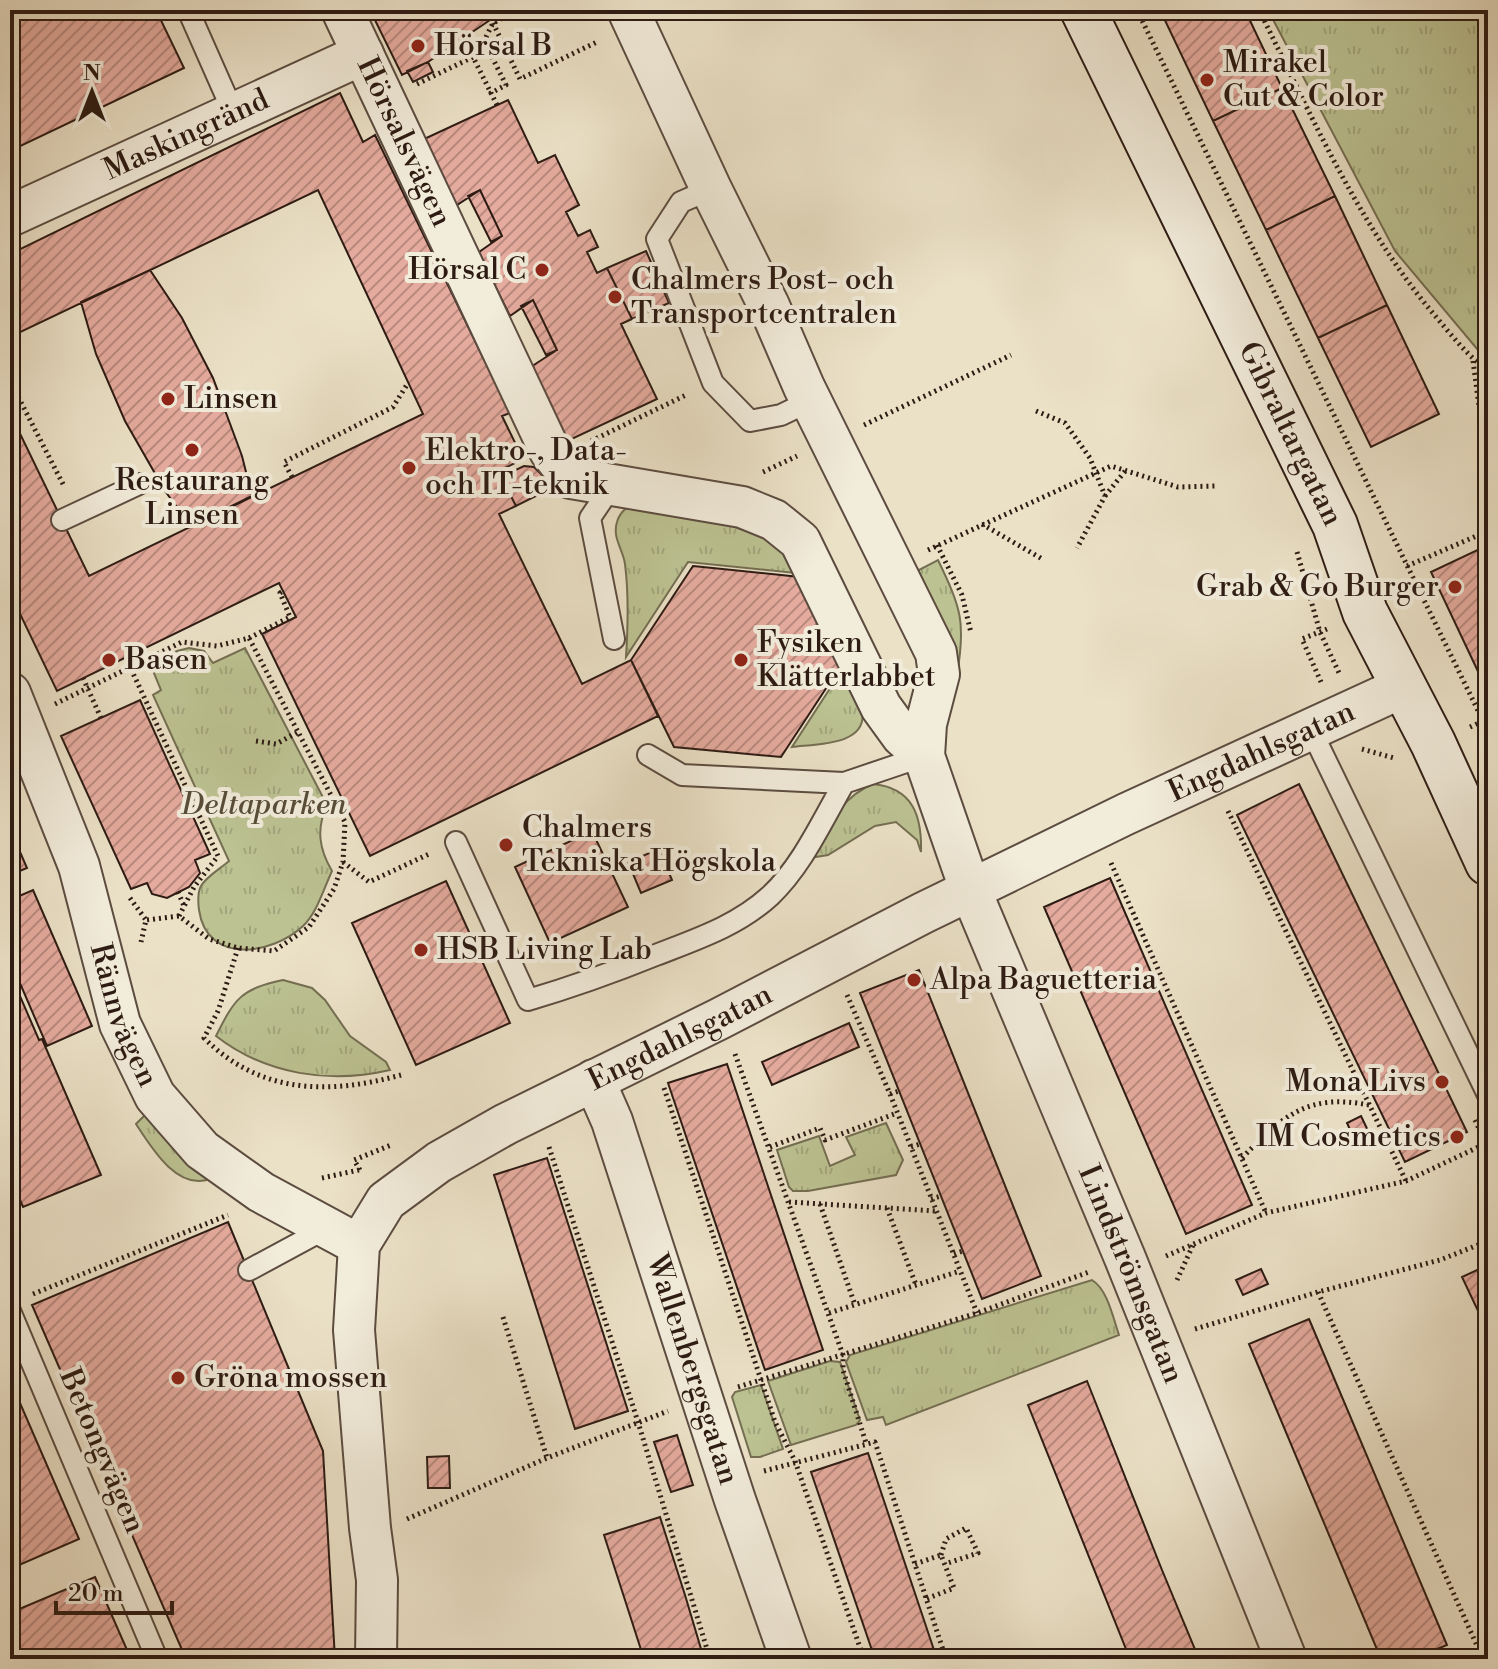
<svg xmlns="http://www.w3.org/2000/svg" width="1498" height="1669" font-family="'Libre Bodoni',serif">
<defs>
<pattern id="grass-tufts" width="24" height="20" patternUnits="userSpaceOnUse" patternTransform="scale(2)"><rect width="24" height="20" fill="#bcc292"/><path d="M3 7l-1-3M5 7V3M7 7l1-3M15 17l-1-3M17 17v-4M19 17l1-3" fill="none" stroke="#a2a67d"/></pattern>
<pattern id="building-hatch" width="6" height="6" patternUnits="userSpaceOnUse" patternTransform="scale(2)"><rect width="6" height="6" fill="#e5ab9e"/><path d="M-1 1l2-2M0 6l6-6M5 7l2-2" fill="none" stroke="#ba8a80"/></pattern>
</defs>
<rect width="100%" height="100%" fill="#ebe1c7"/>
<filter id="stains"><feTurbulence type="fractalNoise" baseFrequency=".0025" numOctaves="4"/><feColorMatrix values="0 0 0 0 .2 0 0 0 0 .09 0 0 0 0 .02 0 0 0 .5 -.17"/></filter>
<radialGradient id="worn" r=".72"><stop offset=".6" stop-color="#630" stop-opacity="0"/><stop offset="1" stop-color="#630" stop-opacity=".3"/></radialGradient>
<path fill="url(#grass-tufts)" stroke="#746e52" stroke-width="2" d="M1268,10H1488V362L1395,251Z
M645,501L769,534L794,561L795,573L688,562L626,657C628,626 629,595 625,564C623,549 612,538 617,522C621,508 632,504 645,501Z
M938,560C961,608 966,622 957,675L915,572Z
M189,648L204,651L213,663L245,648L327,805C316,829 319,849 332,871C324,888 317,913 303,926C272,955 207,965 199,910C198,902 197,893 201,886C207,876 220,869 229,861L153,695L161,690L151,666L177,651Z
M842,670C848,682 860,697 862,710C869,746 815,744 792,747Z
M873,784C913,788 922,816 921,852L917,840L896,822L875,826L828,855L810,858C827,829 839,798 873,784Z
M283,980L312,988L325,1000L350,1036L386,1062L390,1070C330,1084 266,1075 216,1036C235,998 241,989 283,980Z
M146,1114L166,1139L210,1179C177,1191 151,1147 136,1124Z
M886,1123L903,1160L896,1175L808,1191H793L789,1187L777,1150L819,1136L830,1166L855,1155L846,1137Z
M1092,1280C1108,1290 1113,1318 1119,1335L886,1425L883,1417L867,1420L846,1362L850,1355Z
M830,1361L840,1362L860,1420L856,1425L791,1445L768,1381Z
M761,1385L783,1449L760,1457H751L732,1397L735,1392Z"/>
<path fill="url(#building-hatch)" stroke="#2d1b13" stroke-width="2" d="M10,10H156L184,68L10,151Z
M370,10H493L496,16L428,62L402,75Z
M1166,10H1245L1282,88L1213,121L1161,12Z
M428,62L433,72L413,82L407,71Z
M1282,88L1335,196L1266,230L1213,121Z
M340,93L363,142L375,135L510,413L502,416L523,459L489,476L491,481L501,477L516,506L499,514L582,684L631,660L658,716L370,856L262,634L296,617L279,583L57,691L10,593V413L89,576L423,414L318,190L10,337V254Z
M508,100L538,163L555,155L579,205L566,212L578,236L590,230L598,247L587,252L597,273L607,268L632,319L621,324L657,399L561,444L526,370L557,350L533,300L510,316L500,296L479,252L502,236L480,190L454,207L422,140Z
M480,190L502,236L491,242L468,196Z
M1335,196L1387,305L1318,338L1266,230Z
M646,251L669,303L632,319L607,268Z
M150,270L182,318L213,378L242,456L252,496L191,526L165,491L125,421L96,354L81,302Z
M533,300L557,350L546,355L521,306Z
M1387,305L1439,414L1371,447L1318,338Z
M524,466L534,467L542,475L544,487L538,495L516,506L501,477Z
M1488,545V679L1483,682L1431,572Z
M693,566L800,577L842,664L781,757L674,747L631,660Z
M140,700L210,854L195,860L200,873L189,887L167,898L152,894L147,883L131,889L61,736Z
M1299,784L1467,1132L1405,1162L1237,815Z
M10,829L27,868L10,875Z
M592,831L628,907L550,943L515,867Z
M659,849L672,880L641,893L628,862Z
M1110,878L1252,1205L1186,1234L1044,907Z
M446,881L510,1023L416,1065L352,923Z
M33,890L92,1026L47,1046L10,960V900Z
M919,970L1041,1276L982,1299L860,993Z
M10,973L39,1040L42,1039L101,1175L23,1207L10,1176Z
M849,1023L859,1047L772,1085L762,1062Z
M727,1064L823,1350L765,1370L668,1083Z
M1361,1116L1371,1137L1356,1143L1347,1123Z
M547,1158L628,1411L575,1429L494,1175Z
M228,1222L323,1451L335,1659H186L32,1305Z
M1488,1265V1332L1462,1277Z
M1261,1269L1268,1284L1243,1295L1236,1280Z
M1309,1319L1447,1645L1413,1659H1381L1249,1344Z
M10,1380L79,1539L10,1569Z
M1087,1381L1162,1570L1199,1659H1130L1028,1405Z
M677,1435L693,1485L671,1492L654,1442Z
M868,1453L881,1492L937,1659H875L811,1472Z
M449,1456L450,1488H428L427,1457Z
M660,1517L685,1595L704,1659H644L604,1535Z
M95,1577L131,1659H10V1613Z"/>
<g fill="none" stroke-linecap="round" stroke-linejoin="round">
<defs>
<path id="lane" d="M188,10L234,114
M711,189L681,202L657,239L713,383L750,421L781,415L812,400
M611,487L590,518L614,639
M62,520L139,484
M1311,730L1488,1095
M648,755L682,775L844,783L924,756
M456,842L528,1000C572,987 614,972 656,955C697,939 737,926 770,896C802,866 822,821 844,783
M249,1270L325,1229
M10,1311L157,1659"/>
<g id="street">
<path id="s1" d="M342,10L550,451L571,478L742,507L774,520L800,541L881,707L902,736L924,756"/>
<path id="s2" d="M628,10L711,189L769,306L804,387L936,653L939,674L926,724L924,756L970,889L1125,1258L1286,1659"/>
<path id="s3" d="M10,216L363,54"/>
<path id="s4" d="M10,693L79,866L120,1024L155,1096L202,1150L261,1192L359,1245"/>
<path id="s5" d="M594,1080L612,1121L735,1500L791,1659"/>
<path id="s6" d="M376,1659L377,1580L370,1528L354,1330L359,1245L386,1201L439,1162L506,1124L719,1019L923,913L1126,814L1403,687"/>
</g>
<g id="secondary">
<path id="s7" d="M1083,10L1335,525L1365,612L1433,743L1488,863"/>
</g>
</defs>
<use href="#lane" stroke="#5c4c40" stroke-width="24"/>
<use href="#street" stroke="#5c4c40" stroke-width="44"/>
<use href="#secondary" stroke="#2d1b13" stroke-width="48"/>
<path stroke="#2d1b13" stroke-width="5" stroke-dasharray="2 4" stroke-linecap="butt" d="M1137,10L1419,590L1402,597
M1259,10C1312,116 1359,227 1437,318C1453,337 1468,356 1488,371
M493,23L520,79L599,41
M417,84L473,57L491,93
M497,105L491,93L506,85L484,41L493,23L518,10
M1473,361L1486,458
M10,381L64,486
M1036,411L1065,423L1090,458L1105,496L1077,548
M864,425L1011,355
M591,441L686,395
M763,472L797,456
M292,477L284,462L393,407L408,383
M1105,496L1126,470
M982,524L1044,560
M937,545L962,595L971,633
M928,550L1111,466L1178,487L1216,486
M1297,552L1320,632L1340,675
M1407,566L1488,531
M1419,590L1488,731
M10,635L19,656
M249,638L290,617L280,593L283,591
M131,669L218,856L194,887L179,916
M83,678L101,718
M1321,682L1302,639L1327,629
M55,704L182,642L217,646L249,638L345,822L343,862L334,889L309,927L274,951L238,948L209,939L179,916L146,920
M1470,727L1483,721
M256,741L276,744L298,732
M1362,749L1394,758
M1228,811L1406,1181
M343,862L369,882L429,854
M1111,863L1266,1213
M178,892L184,906
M130,898L146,920L141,942
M238,948L218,1011L204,1038C260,1094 328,1095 401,1075
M847,995L890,1094L977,1313
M735,1054L843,1355V1370L866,1443
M664,1088L775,1422L795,1461L864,1659
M890,1094L899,1091
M1475,1120L1488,1148
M549,1147L638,1422L710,1659
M770,1147L820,1128L825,1140L897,1113
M911,1147L920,1144
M1242,1158C1283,1116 1307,1093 1369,1105
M360,1170L354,1160L391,1145
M322,1178L359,1170
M931,1199L941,1196
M789,1202L936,1211
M820,1204L855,1305
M887,1208L916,1285
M954,1254L963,1251
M1166,1256L1266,1213L1406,1181L1487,1143
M1177,1280L1193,1245
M1318,1292L1483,1659
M33,1294L228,1215
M829,1313L960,1271
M503,1317L547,1458
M1195,1329L1318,1292L1440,1260L1488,1241
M738,1387L977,1313L1089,1272
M764,1471L875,1442L946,1659
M407,1519L547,1458L668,1411
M941,1555L946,1539L966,1528L978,1553L945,1564
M915,1564L941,1555L954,1588L926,1599"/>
<use href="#lane" stroke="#f2ecdb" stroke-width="20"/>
<use href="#street" stroke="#f2ecdb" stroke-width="40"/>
<use href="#secondary" stroke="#f2ecdb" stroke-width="44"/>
</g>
<g fill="#8f2418" stroke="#f2ecdb" stroke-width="3">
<circle cx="418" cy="46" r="8"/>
<circle cx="1207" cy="80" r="8"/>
<circle cx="542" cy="270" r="8"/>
<circle cx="615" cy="297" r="8"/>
<circle cx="168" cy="399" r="8"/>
<circle cx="192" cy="450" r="8"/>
<circle cx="409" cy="468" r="8"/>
<circle cx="1455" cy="587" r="8"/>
<circle cx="109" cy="660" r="8"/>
<circle cx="741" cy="660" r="8"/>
<circle cx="506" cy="845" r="8"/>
<circle cx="421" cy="950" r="8"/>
<circle cx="914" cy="980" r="8"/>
<circle cx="1442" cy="1082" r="8"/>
<circle cx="1457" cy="1137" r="8"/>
<circle cx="178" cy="1378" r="8"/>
</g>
<g text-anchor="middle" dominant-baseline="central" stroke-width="8" stroke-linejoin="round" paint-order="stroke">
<g font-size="30" fill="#2d1b13" stroke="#f2ecdb" text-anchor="start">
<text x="434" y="46">Hörsal B</text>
<text x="1223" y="63">Mirakel<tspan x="1223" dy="34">Cut &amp; Color</tspan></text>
<text x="526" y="270" text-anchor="end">Hörsal C</text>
<text x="631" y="280">Chalmers Post- och<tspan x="631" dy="34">Transportcentralen</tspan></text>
<text x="184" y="399">Linsen</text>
<text x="425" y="451">Elektro-, Data-<tspan x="425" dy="34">och IT-teknik</tspan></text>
<text x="192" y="481" text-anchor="middle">Restaurang<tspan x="192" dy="34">Linsen</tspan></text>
<text x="1439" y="587" text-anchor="end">Grab &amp; Go Burger</text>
<text x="757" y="643">Fysiken<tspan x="757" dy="34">Klätterlabbet</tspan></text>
<text x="125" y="660">Basen</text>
<text x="522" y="828">Chalmers<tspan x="522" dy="34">Tekniska Högskola</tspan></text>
<text x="437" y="950">HSB Living Lab</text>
<text x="930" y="980">Alpa Baguetteria</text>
<text x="1426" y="1082" text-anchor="end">Mona Livs</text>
<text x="1441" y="1137" text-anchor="end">IM Cosmetics</text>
<text x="194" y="1378">Gröna mossen</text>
</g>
<g font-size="30" fill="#2d1b13" stroke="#f2ecdb">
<text stroke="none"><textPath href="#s3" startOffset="194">Maskingränd</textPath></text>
<text stroke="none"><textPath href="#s1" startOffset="146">Hörsalsvägen</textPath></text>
<text stroke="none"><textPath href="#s7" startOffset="472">Gibraltargatan</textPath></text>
<text stroke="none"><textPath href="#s6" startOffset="1452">Engdahlsgatan</textPath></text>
<text stroke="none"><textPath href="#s4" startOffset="342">Rännvägen</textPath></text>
<text stroke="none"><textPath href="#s6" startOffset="804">Engdahlsgatan</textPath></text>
<text stroke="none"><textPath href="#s2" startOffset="1376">Lindströmsgatan</textPath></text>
<text stroke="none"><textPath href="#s5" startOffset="306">Wallenbergsgatan</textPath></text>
<text transform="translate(102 1451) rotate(67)">Betongvägen</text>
</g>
<g font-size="30" font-style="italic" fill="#584d39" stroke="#f2ecdb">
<text x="264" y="805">Deltaparken</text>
</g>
</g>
<rect width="1498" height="1669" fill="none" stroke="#ebe1c7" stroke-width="40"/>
<rect x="12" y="12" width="1474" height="1645" fill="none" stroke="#2d1b13" stroke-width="4"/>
<rect x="20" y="20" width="1458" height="1629" fill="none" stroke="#2d1b13" stroke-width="2"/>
<g transform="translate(92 92)" stroke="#f2ecdb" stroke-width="6" paint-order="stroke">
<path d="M0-6L14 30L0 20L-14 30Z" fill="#2d1b13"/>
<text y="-12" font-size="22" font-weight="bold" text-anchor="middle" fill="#2d1b13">N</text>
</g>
<path d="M56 1601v12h116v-12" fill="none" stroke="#2d1b13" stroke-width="4"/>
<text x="68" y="1601" font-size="24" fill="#2d1b13" stroke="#f2ecdb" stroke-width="6" paint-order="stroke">20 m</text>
<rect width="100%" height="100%" filter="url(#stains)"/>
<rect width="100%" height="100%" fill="url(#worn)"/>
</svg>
